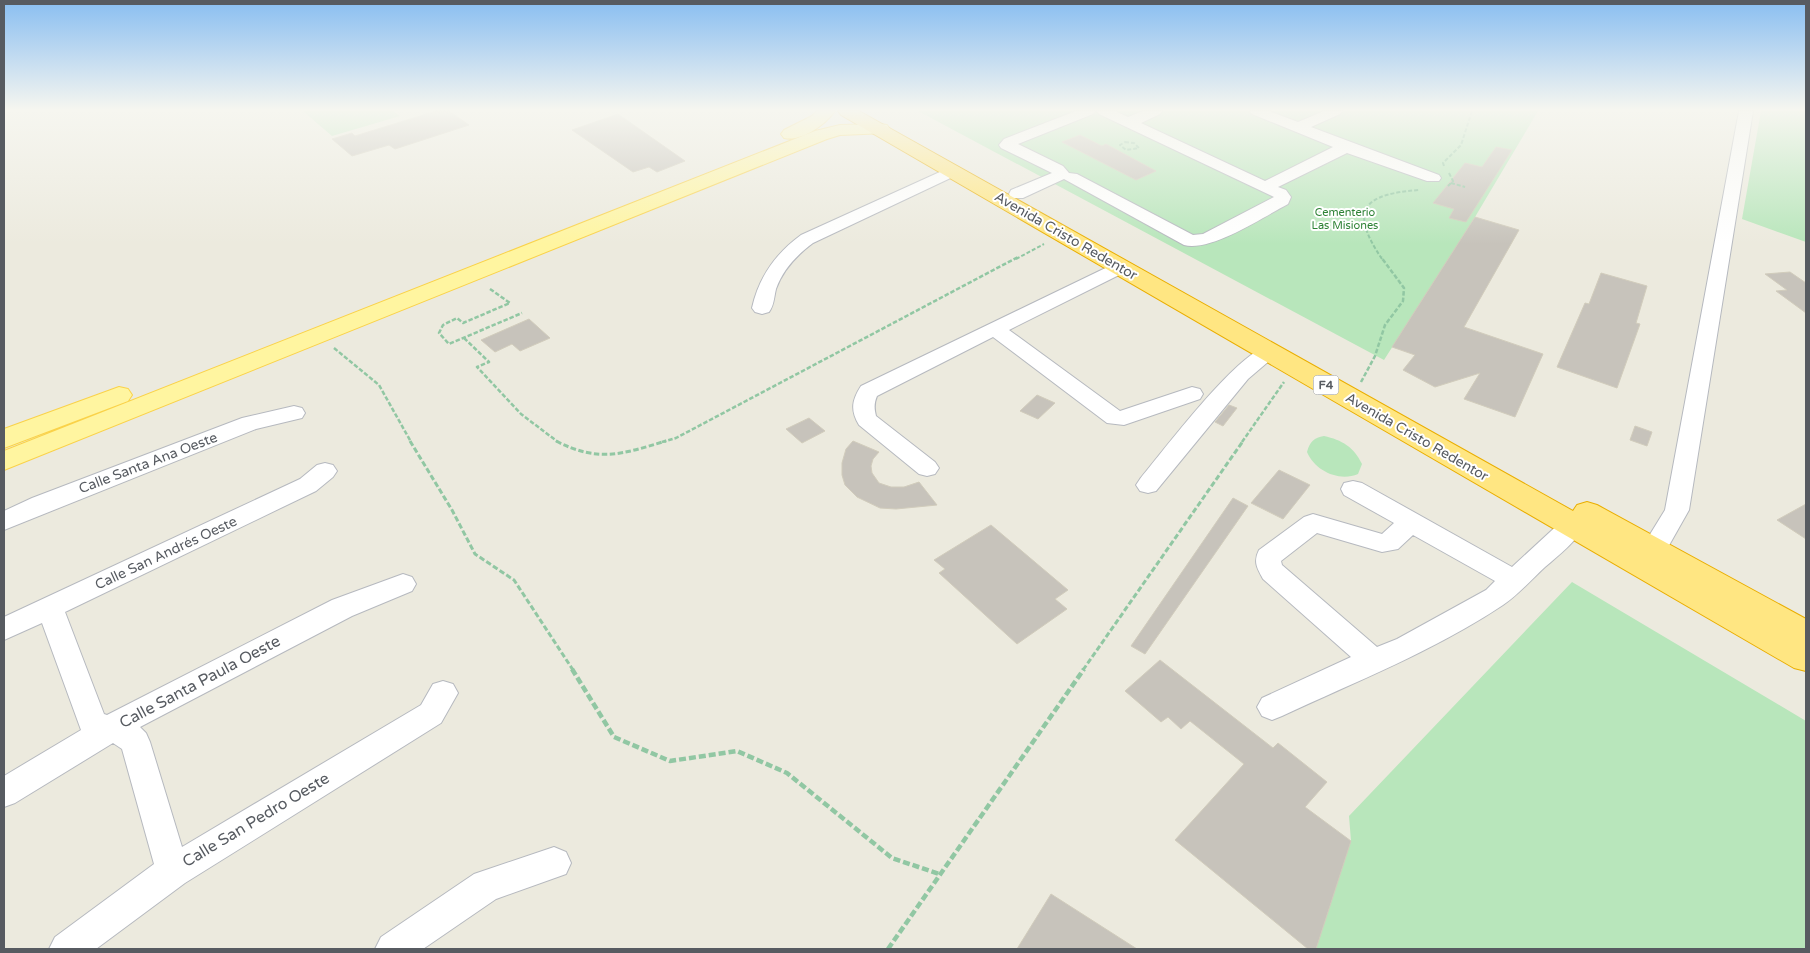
<svg xmlns="http://www.w3.org/2000/svg" width="1810" height="953" font-family="'Varela Round',sans-serif">
<rect width="100%" height="100%" fill="#eceade"/>
<path fill="#b8e6bb" d="M303,111H393L400,116L332,136Z
M918,111H1538L1475,217L1384,360Z
M1761,111H1806V242L1742,219Z
M1324,436C1342,440 1354,447 1362,464L1358,474C1339,482 1315,471 1307,452C1310,441 1314,438 1324,436Z
M1572,582L1806,721V949H1316L1351,841L1349,816Z"/>
<path fill="#c7c3bb" stroke="#d1ccbc" d="M436,111H449L469,125L395,149L389,145L352,156L332,139L352,133L355,136Z
M618,114L685,161L657,172L649,167L633,172L572,130Z
M1080,135L1102,146L1106,144L1156,171L1136,180L1062,142Z
M1496,147L1512,150L1466,222L1449,218L1454,209L1433,203L1465,163L1482,167Z
M1475,217L1519,230L1464,327L1543,354L1515,417L1464,399L1480,373L1435,387L1403,370L1415,355L1392,347Z
M1790,272L1806,283V313L1776,291L1787,290L1765,274Z
M1601,273L1647,286L1636,323L1640,324L1617,388L1557,367L1585,303L1589,304Z
M529,319L550,338L520,351L512,344L495,352L481,340Z
M1037,395L1055,403L1038,419L1020,411Z
M1229,405L1237,408L1223,426L1215,422Z
M809,418L825,431L802,443L786,429Z
M1635,426L1652,432L1647,446L1630,440Z
M853,441L879,452L873,459L871,466L872,473L879,483L891,487H904L919,482L937,505L896,509L880,508L857,497L845,485L842,475V463L846,449Z
M1279,470L1310,485L1283,519L1251,503Z
M1233,498L1248,506L1145,654L1131,646Z
M1806,504V539L1777,520Z
M991,525L1068,590L1055,599L1067,609L1017,644L939,573L945,569L934,560Z
M1160,660L1273,748L1278,743L1327,782L1305,807L1351,841L1316,949H1308L1175,840L1244,764L1190,721L1181,729L1168,717L1161,722L1125,691Z
M1051,894L1137,949H1017Z"/>
<g fill="none" stroke-linecap="round" stroke-linejoin="round">
<defs>
<path id="minor" d="M1076,111H1095L1093,114L1018,144L1063,166L1069,173L1077,174L1193,235L1203,234L1274,197L1099,114L1097,111H1115L1128,117L1143,111H1162L1160,114L1141,123L1265,181L1333,147L1252,114L1250,111H1269L1298,122L1324,111H1342L1340,114L1311,127L1439,175L1441,178L1439,181H1427L1347,153L1278,187L1286,190L1291,197L1288,204C1263,217 1211,252 1184,245L1064,179L1023,198H1011L1009,194L1011,190L1052,173L1001,148L999,145L1004,139Z
M1739,111H1753L1689,510L1663,556L1654,559L1645,556L1641,549L1665,510Z
M953,166L959,168L961,171L959,174L813,243C797,255 783,269 776,289C774,297 774,306 769,312L762,314L755,312L752,308C759,277 775,254 801,235Z
M1120,261L1127,263L1129,267L1127,271L1009,330L1120,411L1192,387L1200,389L1203,394L1200,399L1124,425L1107,423L993,337L877,396C874,403 874,408 876,416L935,462L939,468L935,474L927,476L919,474L859,425C850,410 852,400 861,386Z
M1268,346L1275,348L1278,352L1275,356L1248,379L1156,491L1148,493L1140,491L1136,485L1140,479C1164,450 1236,354 1268,346Z
M294,406L302,408L305,413L302,418L256,429L4,530V511L32,498L242,418Z
M325,463L333,465L337,471L333,477L316,491L65,612L104,714L107,715L332,600L403,574L412,577L416,584L412,591L352,616L140,727L146,733L150,742L182,847L421,705L433,684L443,681L453,684L458,693L441,723L185,883L96,949H49L55,937L154,864L122,749L113,743L15,803L4,807V776L81,730L42,623L4,640V617L300,479L317,465Z
M1353,481L1362,483L1512,567L1563,520L1572,517L1581,520L1584,526C1576,542 1559,555 1545,567C1532,579 1518,595 1503,605C1434,651 1357,681 1282,716L1272,720L1262,716L1257,707L1262,698L1351,657L1263,579C1257,568 1253,562 1259,550L1304,517L1313,514L1382,534L1394,523L1344,495L1341,489L1344,483ZM1317,533L1382,552L1398,549L1413,535L1495,581L1486,590L1397,639L1377,647L1282,565L1281,561Z
M554,847L566,852L571,863L566,874L496,899L423,949H375L381,937L474,874Z"/>
<path id="major" d="M817,111H835C825,125 801,142 784,138L781,134L784,130L812,116Z
M881,124L887,125L890,129L887,133L840,135L827,139L4,470V451L815,131L840,125Z
M119,387L128,389L132,395L128,401L4,448V429Z"/>
<path id="highway" d="M838,111H859L1573,511L1577,505L1587,502L1597,505L1806,619V671L1794,668L841,115Z"/>
</defs>
<use href="#minor" stroke="#b6b9bf" stroke-width="2"/>
<use href="#major" stroke="#fad249" stroke-width="2"/>
<use href="#highway" stroke="#eaae00" stroke-width="2"/>
<path stroke="#91c7a3" stroke-width="2" stroke-dasharray="4 2" stroke-linecap="butt" d="M1125,142L1134,143L1139,148L1126,150L1120,145Z
M1444,166L1443,163L1461,145L1472,111
M1451,183L1465,187
M1448,186L1453,181L1449,173
M1016,259L1044,244
M1382,259C1348,209 1364,194 1419,190"/>
<path stroke="#91c7a3" stroke-width="2.5" stroke-dasharray="4.5 2" stroke-linecap="butt" d="M490,289L510,303L463,323L457,318L443,325L439,333L449,344L522,313
M464,338L489,362L477,367L521,414L558,442
M334,348L379,385L411,442
M1361,382L1375,356L1385,325L1403,301L1404,288L1381,257
M662,442L676,438L1018,257
M1242,442L1284,382"/>
<path stroke="#91c7a3" stroke-width="3" stroke-dasharray="5.5 2.5" stroke-linecap="butt" d="M410,441L452,510L475,554L514,580L573,670
M556,441C599,463 622,454 666,441
M1083,670L1243,441"/>
<path stroke="#91c7a3" stroke-width="4.5" stroke-dasharray="7 3" stroke-linecap="butt" d="M572,669L614,737L670,761L737,751L787,773L892,858L939,874
M888,949L1084,669"/>
<use href="#minor" fill="#fff" fill-rule="evenodd"/>
<use href="#major" fill="#fff5a0" fill-rule="evenodd"/>
<use href="#highway" fill="#ffe682" fill-rule="evenodd"/>
</g>
<linearGradient id="sky" x2="0" y2="1"><stop stop-color="#89bef1"/><stop offset="0.45" stop-color="#f6f6f0"/><stop offset="1" stop-color="#f6f6f0" stop-opacity="0"/></linearGradient>
<rect width="1810" height="244" fill="url(#sky)"/>
<g text-anchor="middle" dominant-baseline="central" stroke-width="4" stroke-linejoin="round" paint-order="stroke">
<g font-size="11" fill="#2e8236" stroke="#fff">
<text x="1345" y="212">Cementerio<tspan x="1345" dy="13">Las Misiones</tspan></text>
</g>
<rect fill="#fff" stroke="#898c90" stroke-width="1" x="1313.5" y="375.5" width="25" height="19" rx="4"/>
<g font-size="12" font-weight="bold" fill="#575b61">
<text x="1326" y="385">F4</text>
</g>
<g font-size="14" fill="#575b61" stroke="#fff">
<text transform="translate(1066 236) rotate(30)">Avenida Cristo Redentor</text>
<text transform="translate(1417 437) rotate(30)">Avenida Cristo Redentor</text>
<text transform="translate(148 463) rotate(-21)">Calle Santa Ana Oeste</text>
<text transform="translate(166 553) rotate(-25)">Calle San Andrés Oeste</text>
</g>
<g font-size="16" fill="#575b61" stroke="#fff">
<text transform="translate(200 682) rotate(-28)">Calle Santa Paula Oeste</text>
<text transform="translate(256 820) rotate(-31)">Calle San Pedro Oeste</text>
</g>
</g>
<rect width="1810" height="953" fill="none" stroke="#575b61" stroke-width="10"/>
</svg>
